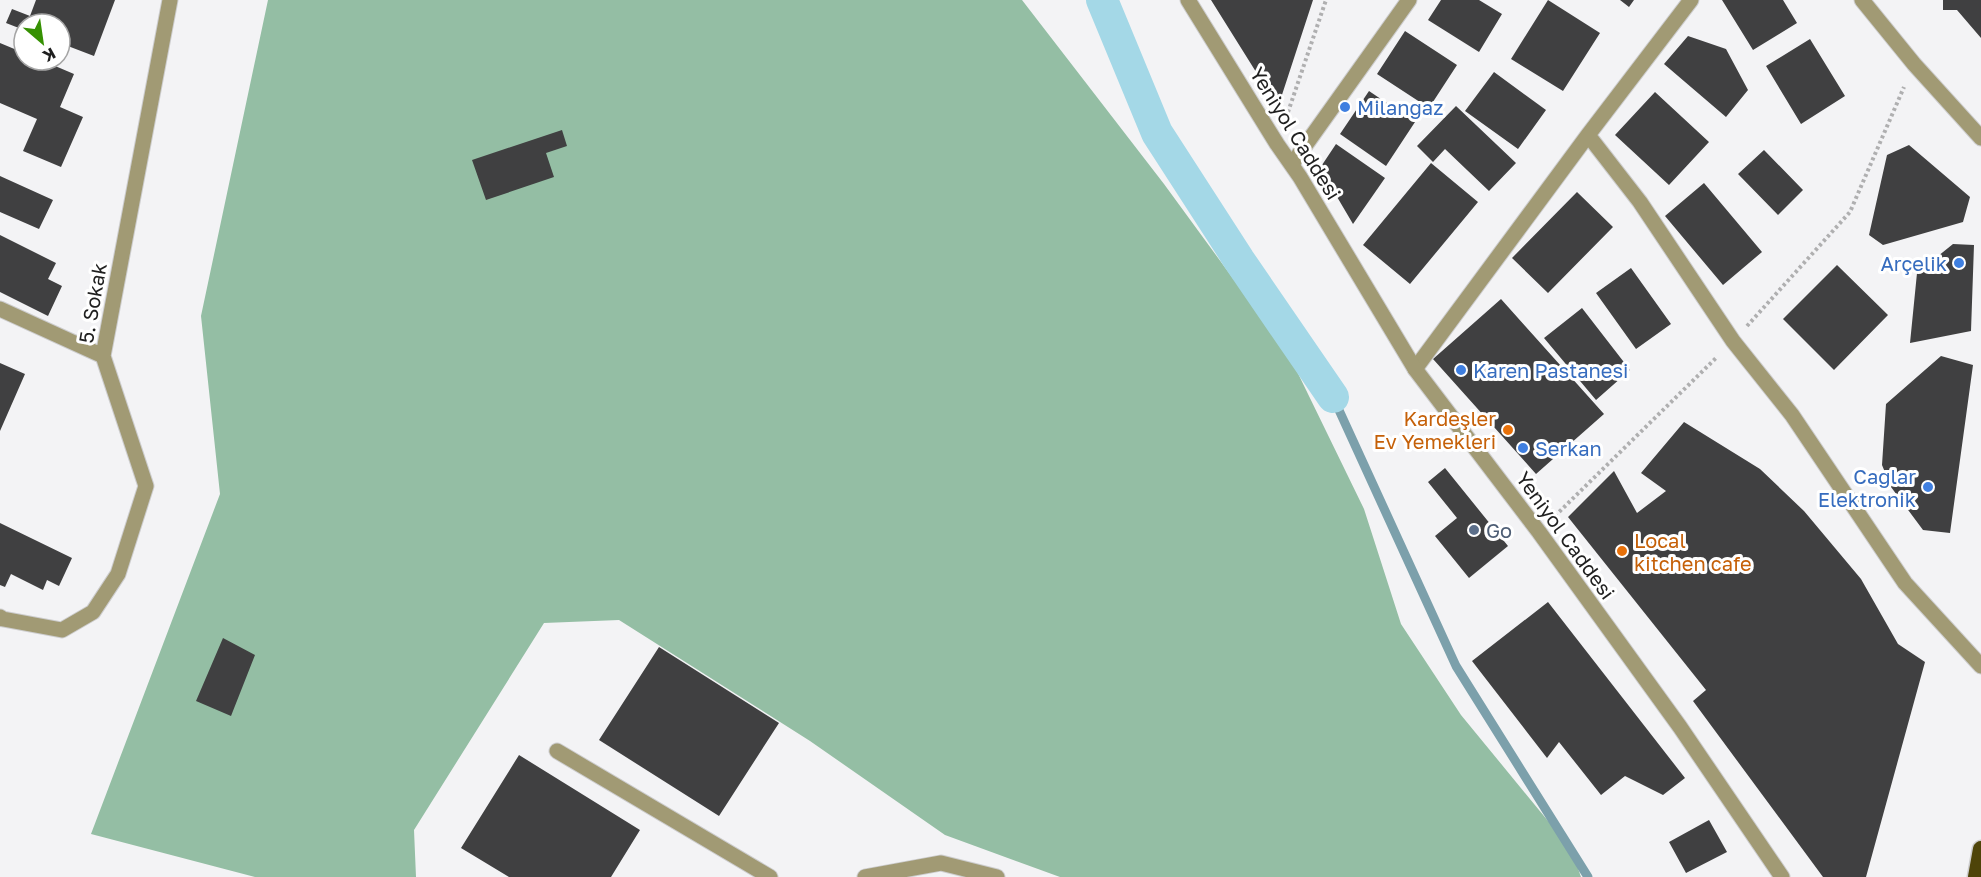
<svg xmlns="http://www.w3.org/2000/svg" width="1981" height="877" font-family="'Golos Text',sans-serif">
<rect width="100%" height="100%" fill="#f3f3f5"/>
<path fill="#94bea4" d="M268,0H1022L1164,184L1289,355L1364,509L1401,624L1461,715L1571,849L1581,877H1060L945,835L810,741L619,620L544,623L414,830L416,877H255L91,834L220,494L201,316Z"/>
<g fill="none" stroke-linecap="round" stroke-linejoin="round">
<path stroke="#7ca0ab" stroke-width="9" d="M1333,397L1456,666L1588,877"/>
<path stroke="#a4d8e7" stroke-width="32" d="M1102,0L1157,133L1239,260L1333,397"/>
</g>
<path fill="#404041" d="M36,0H115L94,56L60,43V24H24V30L6,23L12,9L30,16Z
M1211,0H1313L1278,107Z
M1441,0H1479L1502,14L1479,52L1428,20Z
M1548,0L1600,33L1563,91L1511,59Z
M1620,0H1634L1629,7Z
M1722,0H1783L1797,23L1753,50Z
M1943,0H1981V38L1957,10H1943Z
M1405,31L1457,65L1429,108L1377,74Z
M1688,36L1726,49L1748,90L1726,117L1664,64Z
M1810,39L1845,96L1801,124L1766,66Z
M0,43L24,53V60H41L74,74L60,107L83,117L61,167L23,151L37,119L0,103Z
M1494,72L1546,110L1518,149L1465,111Z
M1369,91L1415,122L1386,166L1340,134Z
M1655,92L1709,142L1669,185L1615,135Z
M1456,106L1516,163L1489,191L1445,149L1433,162L1417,146Z
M562,130L567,146L546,153L554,177L486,200L472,160Z
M1336,144L1385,178L1353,224L1320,168Z
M1909,145L1970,197L1963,222L1883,245L1869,235L1887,155Z
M1764,150L1803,190L1778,215L1738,174Z
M1431,163L1478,202L1410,284L1363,245Z
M0,176L53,200L39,229L0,212Z
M1704,183L1762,252L1723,285L1665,216Z
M1577,192L1613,227L1548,293L1512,258Z
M0,235L56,263L48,279L62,286L48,316L0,292Z
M1953,244L1974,245L1971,331L1910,343L1917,273Z
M1837,265L1888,315L1834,370L1783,319Z
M1631,268L1671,324L1636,349L1596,293Z
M1501,299L1604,414L1536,474L1433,359Z
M1582,308L1630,370L1596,400L1544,338Z
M1941,356L1973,365L1950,533L1923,530L1891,487L1882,465L1886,404Z
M0,363L25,374L0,431Z
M1684,422L1760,469L1804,511L1861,579L1898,644L1925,662L1866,877H1823L1693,701L1706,690L1568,517L1614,471L1637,513L1666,491L1641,473Z
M1445,468L1508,546L1469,578L1435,536L1457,518L1428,482Z
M0,523L72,558L59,586L47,580L43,590L11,574L5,587L0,585Z
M1548,602L1685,778L1663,795L1625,776L1601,795L1559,742L1547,758L1472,661Z
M223,638L255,655L231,716L196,701Z
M659,647L779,723L719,816L599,740Z
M519,755L640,830L611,877H509L461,848Z
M1709,820L1727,852L1686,873L1669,842Z"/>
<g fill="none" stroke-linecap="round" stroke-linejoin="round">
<defs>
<path id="minor" d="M1862,0L1914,64L1981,138
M1588,135L1640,202L1733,341L1792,415L1905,583L1981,666
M1292,164L1409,0
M0,309L103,356
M1415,369L1588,135L1691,0
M0,617L3,619L62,630L93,612L118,574L146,486L103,356L170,0
M557,751L770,877
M865,877L941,863L997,877"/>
<path id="tertiary" d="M1188,0L1277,144L1300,177L1415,369L1539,532L1680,727L1782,877"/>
<path id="trunk" d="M1976,877L1981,849"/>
</defs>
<use href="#minor" stroke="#cdcdce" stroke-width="17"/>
<use href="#tertiary" stroke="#cdcdce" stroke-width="17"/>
<use href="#trunk" stroke="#cdcdce" stroke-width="19"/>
<path stroke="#afafb0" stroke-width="4" stroke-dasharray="3 3" stroke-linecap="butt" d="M1286,118L1326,0
M1747,326L1850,212L1904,87
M1555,516L1717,357"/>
<use href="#minor" stroke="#a19a74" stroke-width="15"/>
<use href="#tertiary" stroke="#a19a74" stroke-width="15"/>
<use href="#trunk" stroke="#4e4409" stroke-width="16"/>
</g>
<g fill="#3f7fe0" stroke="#fff" stroke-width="2">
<circle cx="1345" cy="107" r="6"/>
<circle cx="1959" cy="263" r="6"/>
<circle cx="1461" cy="370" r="6"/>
<circle cx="1523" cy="448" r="6"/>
<circle cx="1928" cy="487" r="6"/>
</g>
<g fill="#e8710a" stroke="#fff" stroke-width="2">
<circle cx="1508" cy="430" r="6"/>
<circle cx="1622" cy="551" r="6"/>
</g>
<circle fill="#5c6f8a" stroke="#fff" stroke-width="2" cx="1474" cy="530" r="6"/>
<g text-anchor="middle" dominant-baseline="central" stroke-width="6" stroke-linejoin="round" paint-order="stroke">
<g font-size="20" fill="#366cbe" stroke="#fff" text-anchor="start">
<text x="1357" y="107">Milangaz</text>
<text x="1947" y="263" text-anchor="end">Arçelik</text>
<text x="1473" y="370">Karen Pastanesi</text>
<text x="1535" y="448">Serkan</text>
<text x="1916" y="476" text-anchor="end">Caglar<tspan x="1916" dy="23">Elektronik</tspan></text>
</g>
<g font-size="20" fill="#1f1f1f" stroke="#fff">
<text transform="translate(1296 133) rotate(58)">Yeniyol Caddesi</text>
<text transform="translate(92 303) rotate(-80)">5. Sokak</text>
<text transform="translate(1566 535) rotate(54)">Yeniyol Caddesi</text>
</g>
<g font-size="20" fill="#c56008" stroke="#fff" text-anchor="end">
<text x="1496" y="418">Kardeşler<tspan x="1496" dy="23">Ev Yemekleri</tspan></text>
<text x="1634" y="540" text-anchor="start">Local<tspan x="1634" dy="23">kitchen cafe</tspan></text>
</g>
<g font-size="20" fill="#4e5e75" stroke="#fff" text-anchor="start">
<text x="1486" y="530">Go</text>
</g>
</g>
<g transform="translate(42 42) rotate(151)"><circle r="28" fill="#ffffff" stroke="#a5a5a5" stroke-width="1.5"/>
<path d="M0-4.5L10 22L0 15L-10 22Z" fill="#369103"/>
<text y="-9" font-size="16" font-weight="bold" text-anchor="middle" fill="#1f1f1f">K</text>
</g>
</svg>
